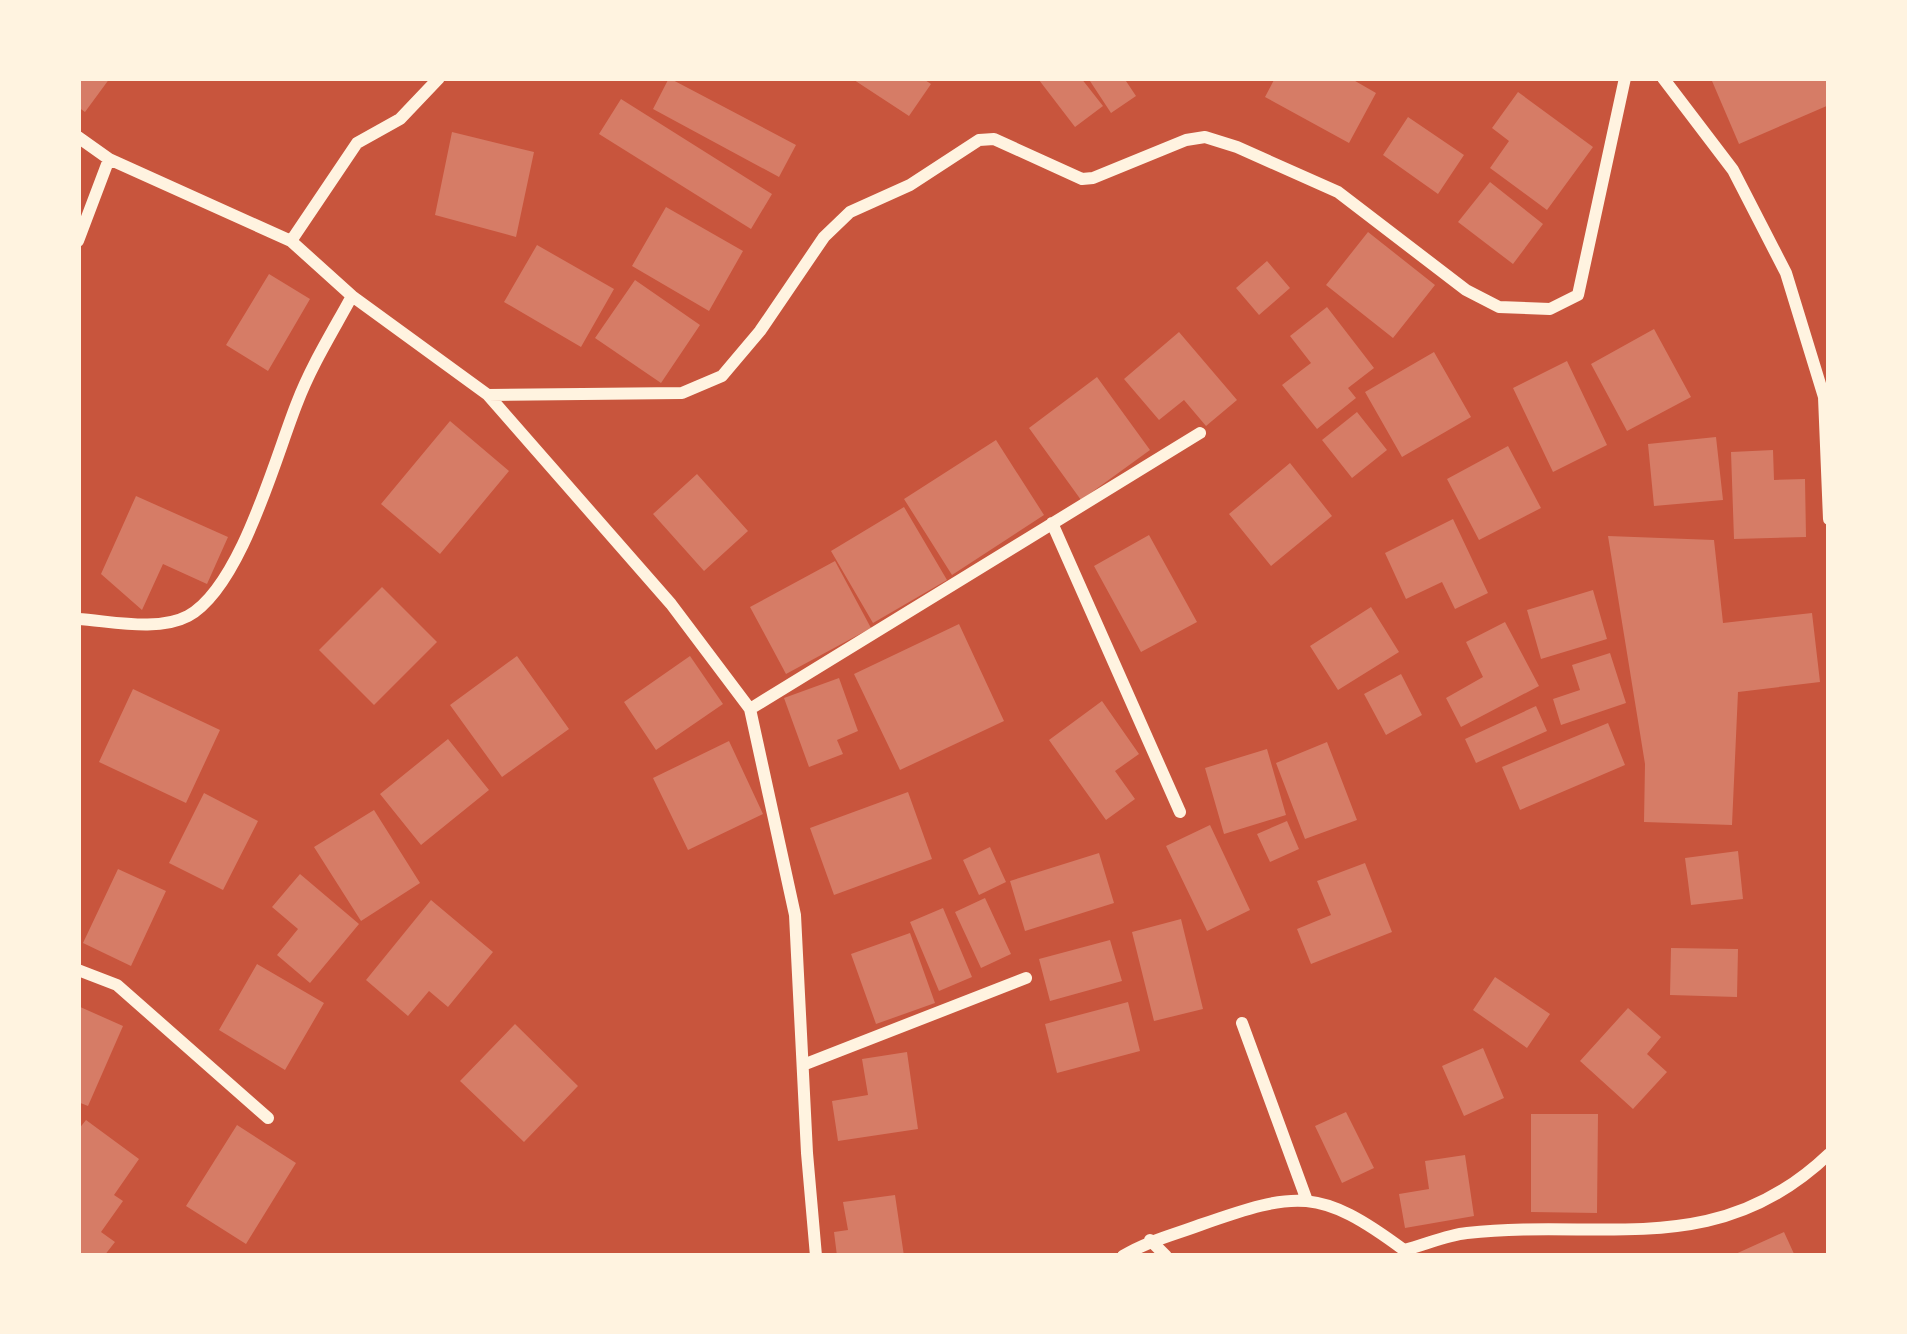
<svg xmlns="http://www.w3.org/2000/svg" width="1907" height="1334" font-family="'DM Sans',sans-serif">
<rect width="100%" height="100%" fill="#c8553d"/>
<path fill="#d67c66" d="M78,78H110L85,112L78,107Z
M669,78L796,145L779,177L653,109Z
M851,78H922L931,84L909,116Z
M1042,78H1081L1103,106L1075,127L1039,80Z
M1088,78H1124L1136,96L1111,113Z
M1275,78H1350L1376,93L1349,143L1265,97Z
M1719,78H1829V105L1739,144L1712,81Z
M1518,92L1593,147L1547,210L1490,168L1509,141L1492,128Z
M621,99L772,194L751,229L599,134Z
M1408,117L1464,155L1438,194L1383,155Z
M452,132L534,152L516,237L435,215Z
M1490,182L1543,224L1513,264L1458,222Z
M666,207L743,251L709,311L632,266Z
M1368,232L1435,285L1393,338L1326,285Z
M537,245L614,289L581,347L504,302Z
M1267,261L1290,288L1259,315L1236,288Z
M269,274L310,299L268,371L226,345Z
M635,280L700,325L661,383L595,338Z
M1327,307L1374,368L1348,388L1356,398L1317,429L1282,385L1311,363L1290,336Z
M1654,329L1691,397L1627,431L1591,364Z
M1179,332L1237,400L1206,426L1184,400L1159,420L1124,379Z
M1434,352L1471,417L1402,457L1365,392Z
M1567,361L1607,445L1553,472L1513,388Z
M1097,377L1150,450L1081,500L1029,428Z
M1357,412L1387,450L1352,478L1322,440Z
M450,421L509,471L440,554L381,504Z
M1716,437L1723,500L1654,506L1648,444Z
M996,440L1044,515L952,575L904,499Z
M1508,446L1541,508L1479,540L1447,479Z
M1773,450L1774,480L1805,479L1806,537L1734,539L1731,452Z
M1290,463L1332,516L1271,566L1229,514Z
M697,474L748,531L704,571L653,514Z
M136,496L228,537L207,584L163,564L142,610L101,574Z
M904,507L947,580L873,623L831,551Z
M1453,519L1488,593L1455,609L1442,582L1406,599L1385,553Z
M1149,535L1197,622L1141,652L1094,566Z
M1608,536L1714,540L1723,623L1812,613L1820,682L1738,692L1732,825L1644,822L1645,764Z
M835,561L871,628L786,674L750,607Z
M382,587L437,642L374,705L319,650Z
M1593,590L1607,639L1541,659L1527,610Z
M1371,607L1399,652L1338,690L1310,646Z
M1505,622L1539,686L1461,727L1446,698L1483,677L1466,642Z
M959,624L1004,721L900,770L854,674Z
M1610,653L1626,703L1561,725L1553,699L1580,690L1572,665Z
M517,656L569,729L502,777L450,705Z
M690,656L723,704L656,750L624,702Z
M1401,674L1422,715L1386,735L1364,694Z
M839,678L858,731L837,740L843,754L809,767L784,698Z
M133,689L220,730L186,803L99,762Z
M1102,701L1139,754L1115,771L1135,799L1106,820L1049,740Z
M1536,706L1547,731L1476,763L1465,739Z
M1608,723L1625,765L1520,810L1502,767Z
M448,739L489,790L421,845L380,794Z
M729,741L763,814L688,850L653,778Z
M1327,742L1357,820L1305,839L1276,763Z
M1267,749L1286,815L1224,834L1205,768Z
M908,792L932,859L834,895L810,828Z
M204,793L258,821L223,890L169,863Z
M374,810L420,883L361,921L314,847Z
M1287,821L1299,849L1270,862L1257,834Z
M1210,825L1250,910L1207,931L1166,846Z
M990,847L1006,882L979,895L963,860Z
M1738,851L1743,899L1691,905L1685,858Z
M1099,853L1114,903L1025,931L1010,881Z
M1365,863L1392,932L1311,964L1297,929L1331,915L1317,881Z
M118,869L166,891L131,966L83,943Z
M300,874L359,924L310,983L277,955L298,929L272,907Z
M985,898L1011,954L981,968L955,912Z
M431,900L493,952L448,1007L429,991L408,1016L366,980Z
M943,908L972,977L939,991L910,922Z
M1181,919L1203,1009L1154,1021L1132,932Z
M910,933L935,1003L876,1024L851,954Z
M1110,940L1122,981L1050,1001L1039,959Z
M1671,948L1738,949L1737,997L1670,995Z
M257,964L324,1003L285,1070L219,1030Z
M1495,977L1550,1014L1527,1048L1473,1010Z
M1128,1002L1140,1051L1057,1073L1045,1024Z
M78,1006L123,1026L88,1106L78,1102Z
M1628,1008L1661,1037L1647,1054L1667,1072L1633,1109L1580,1061Z
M515,1024L578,1086L524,1142L460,1081Z
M1483,1048L1504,1098L1464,1116L1442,1066Z
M907,1052L918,1129L838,1141L832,1101L868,1095L862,1059Z
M1346,1112L1374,1168L1342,1183L1315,1126Z
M1531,1114H1598L1597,1213L1531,1212Z
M86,1120L139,1159L114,1195L123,1201L101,1232L115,1242L104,1256H78V1130Z
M237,1125L296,1163L246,1244L186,1206Z
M1465,1155L1474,1216L1405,1228L1399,1194L1429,1189L1425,1161Z
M895,1195L904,1256H837L834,1232L848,1230L843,1202Z
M1784,1232L1795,1256H1731Z"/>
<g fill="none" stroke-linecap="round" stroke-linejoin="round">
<path stroke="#fff3e0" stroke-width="12" d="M1663,78L1733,170L1786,273L1824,397L1829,519
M78,137L109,159L291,241L352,296L488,395L671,604L750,709L795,915L807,1153L816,1256
M78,241L109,159
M291,241L357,143L400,119L439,78
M488,395L682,393L722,376L760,331L824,237L850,212L910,185L979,140L994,139L1082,179L1093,178L1186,140L1205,137L1237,147L1338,192L1466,290L1499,307L1550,309L1578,295L1625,78
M1052,523L1180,812
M78,619C111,621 158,632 188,616C241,587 275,458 297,403C311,366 333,331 352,296
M750,709L1200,433
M78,970L117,985L268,1118
M1242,1023L1306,1198
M803,1065L1026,978
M1150,1240L1166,1256
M1123,1256C1148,1241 1173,1235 1200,1225C1297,1191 1319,1187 1404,1250
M1410,1256L1404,1250C1425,1245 1446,1235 1467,1233C1605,1218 1717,1261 1829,1154"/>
</g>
<rect width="1907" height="1334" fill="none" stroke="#fff3e0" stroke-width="162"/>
</svg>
